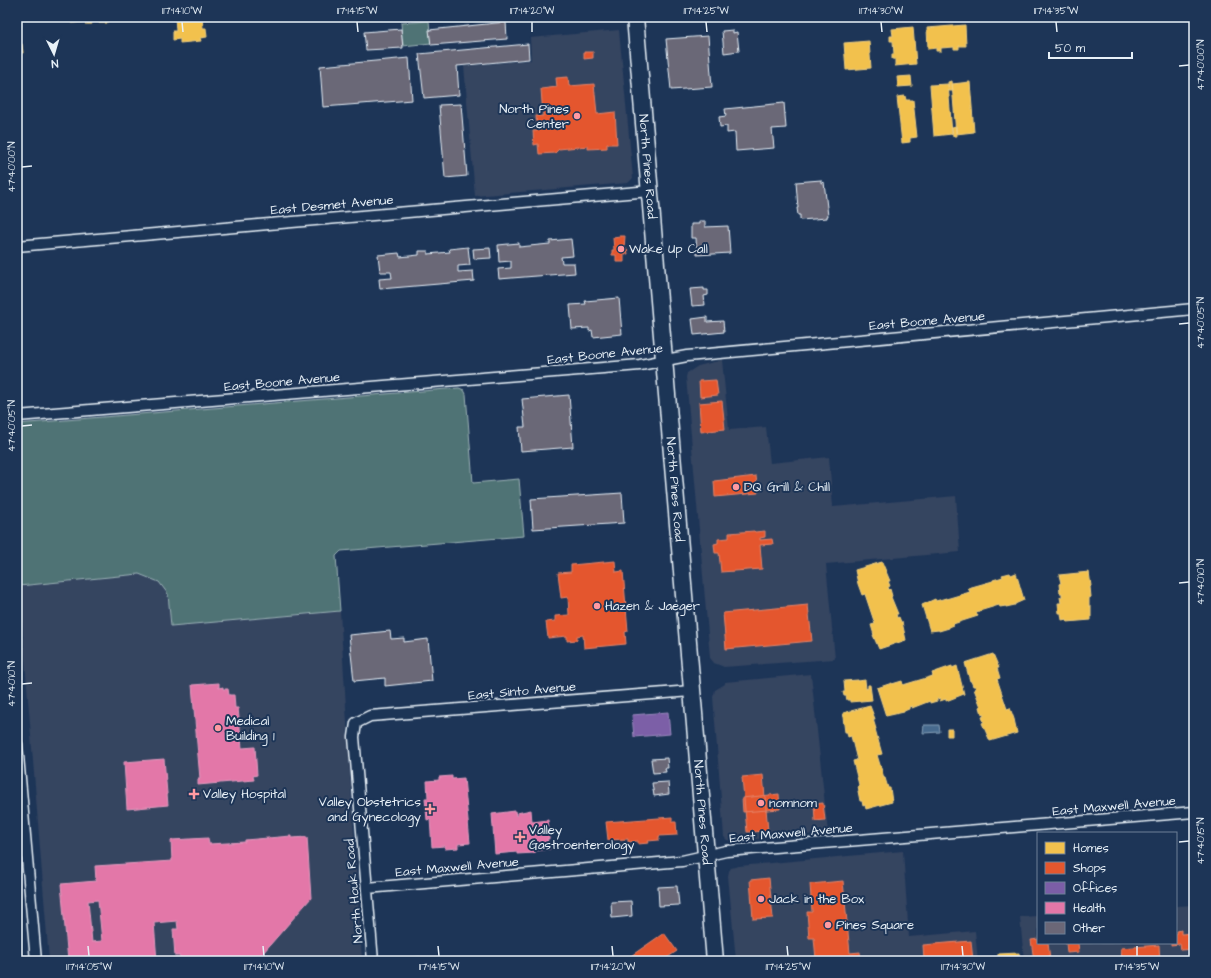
<svg xmlns="http://www.w3.org/2000/svg" width="1211" height="978" font-family="'Architects Daughter',sans-serif">
<rect width="100%" height="100%" fill="#1d3557"/>
<filter id="ink" filterUnits="userSpaceOnUse"><feTurbulence type="fractalNoise" baseFrequency=".025" numOctaves="2"/><feDisplacementMap in="SourceGraphic" scale="8" xChannelSelector="R" yChannelSelector="G"/><feConvolveMatrix kernelMatrix="1 2 1 2 8 2 1 2 1" color-interpolation-filters="sRGB"/></filter>
<g filter="url(#ink)">
<path fill="#344461" d="M619,30L633,178L628,183L475,196L464,66L531,60L530,38Z
M722,360L729,430L766,427L770,463L829,457L833,507L956,496L960,552L826,564L835,659L724,667L714,663L710,658L686,377L687,373L698,366Z
M139,574L159,582L168,594L171,626L340,611L362,961H49L19,586Z
M811,674L828,833L732,841L727,840L724,837L713,697L715,690L725,684V682Z
M903,851L909,937L975,931L978,961H736L728,876L729,871L731,868L739,866Z
M1194,905V961H1024L1020,917L1038,916V943H1176V906Z"/>
<path fill="#507374" stroke="#9cb2b6" d="M429,21L431,43L403,46L401,23Z
M459,388L464,390L466,394L473,483L519,479L524,536L341,551L336,556L340,611L171,626L168,594L159,582L139,574L19,586L17,585V424Z"/>
<path fill="#476b8e" stroke="#87a1b8" d="M924,725H939L940,732L923,733Z"/>
<path fill="#f2c14e" stroke="#efcf81" d="M17,17H20L21,26L17,27L18,44H22L23,53H17Z
M71,17H120V19L107,20V23H99L98,20H91L92,24H85V22L72,23Z
M175,17H202L203,28H206L207,37L200,38L201,41L180,43V39L173,40V31H176Z
M965,25L966,46H959V49H954V47L941,48V51H936V48L928,49L927,28Z
M913,27L916,64L895,66V59H892V54H894L893,41H890V36H893L892,29Z
M869,41L871,68L846,70L844,43Z
M911,76L912,86L898,87L897,77Z
M952,81L953,91H949L948,82Z
M970,82L974,132L956,134L952,84Z
M948,84L952,134L934,136L930,85Z
M905,96L906,100H913L917,137L910,138V142L902,143L897,97Z
M956,126L957,136H953L952,127Z
M882,562L890,581H888L890,586L888,587L889,590L890,589L892,596L891,597L898,614H896L897,618L899,617L901,622H902L906,640L879,649L873,635H874L871,625L875,624L865,594L862,595L858,584L855,570Z
M1089,572L1091,586L1090,587L1091,597L1089,598V606H1091V620L1067,622V619L1062,620L1061,613H1059L1058,603H1061L1060,597H1062V593H1060L1059,584L1061,583L1059,575Z
M1010,573L1011,575L1016,573L1024,600L1015,604V605L1006,607V606L1000,607L999,605L976,612L978,616L953,624L954,625L949,627V628L939,631V630L930,631L922,605L935,599L936,601L946,598V599L970,592L968,588L993,581V580L1003,577L1002,575Z
M993,654L999,668H997L1000,678L997,679L1007,709L1010,708L1014,719L1017,733L990,741L982,723L984,722L982,717L984,716L983,713L982,714L980,707H981L974,689H976L975,686H973L971,681H970L965,663Z
M952,666V668L957,666L964,694L946,701V699L940,701V698L937,699V701L930,703V701L912,708V706L909,707V709L904,711V712L886,716L877,688L892,683V684L902,681L903,685L933,676L932,673Z
M858,680V681L865,680L866,689L868,688V685H870L872,700L850,702V700H847L846,696H844L843,692H845L844,681Z
M870,706L875,719H873L876,729H875L882,754L877,755L884,778H885L888,788H890L892,802L866,809L865,805L863,806L862,801H860L858,791H859L858,786L859,785L853,761L857,760L851,736L848,737L847,732H845L843,717H844L843,713Z
M947,729H952V736H947Z
M1019,953L1020,961H983L982,959L993,958V960H998V954Z"/>
<path fill="#e4572e" stroke="#e5856b" d="M584,52H593V58L584,59Z
M568,77L569,86L594,84L597,114L615,112L617,144H607V148L588,149V146L559,149L555,153L539,154L538,144L534,145L533,131H537L536,116H543L541,89L557,87L556,78Z
M619,236H625L624,249H627L628,254H624V262H616V255H612V250H614L613,238L620,237Z
M716,380L718,395L700,397L699,381Z
M722,401L725,429L701,432L699,403Z
M756,476L758,493L715,497L714,481Z
M754,531L755,532L765,531V537L760,538V540L772,539L773,544L760,545L762,569L721,572L719,553H715L714,544L718,543V539L729,538V533Z
M615,561L616,572L623,571L628,631L625,632L626,644L584,648L583,635L577,636V640L567,641V636L548,638L546,622L555,621V616L569,615L568,597L561,598L558,573L571,572V565Z
M808,605L812,641L726,649L723,613Z
M763,775L768,831L747,832L742,777Z
M779,794L780,809L743,812L742,798Z
M823,803L825,820L815,821L814,804Z
M672,817V822H676L677,835L659,836V840L648,841L649,843L638,844V841L628,842V839L608,840L606,822Z
M769,878L773,918L753,919L750,880Z
M843,881L850,953L860,952L861,961H821V958L816,959L814,938H809L807,912H812L810,884Z
M1181,930V934L1194,933V949L1181,950L1180,944L1171,945V943H1176V931Z
M664,933L677,951L662,961H630L628,958Z
M1038,939V943H1048L1050,959L1034,961L1031,940Z
M971,941L973,961H924L923,945Z
M1066,943H1078L1079,952L1067,953Z
M1159,945L1160,961H1122L1121,948Z"/>
<path fill="#7b5ea7" stroke="#9c8abf" d="M668,712L670,734L634,737L632,715Z"/>
<path fill="#e377a8" stroke="#e49cc0" fill-rule="evenodd" d="M219,683V688L223,687V689H228L229,695H234L235,708H238L242,748L255,747L257,775L253,776L254,780L198,785V779H200L192,685Z
M164,759L168,805L127,809L124,762Z
M452,776V779L464,778L470,843L458,844V848L445,849V846L432,847L430,819L427,820L425,798H428L427,781L439,780V777Z
M531,810L532,822L548,820L549,829L546,830V833H549V839H547L548,843H550V849L535,851V853L517,854V852L495,854L492,814L515,811L516,816H517V813Z
M291,836V838L307,837L311,898L256,961H180V956H175L173,929H178L177,921L154,923L157,961H68L61,884L96,881L95,866L172,861L171,840L208,838L209,844L245,842V840ZM98,900L102,941L92,942L88,901Z"/>
<path fill="#6b6777" stroke="#e8f1f8" d="M506,22L507,39L431,45L429,30Z
M401,29L403,48L366,50L364,32Z
M733,30V33L737,32L739,51L724,53L722,31Z
M708,36L712,87L671,90L666,39Z
M528,44L529,59L457,66L459,95L424,98L419,54Z
M409,58L412,100L323,107L320,66Z
M784,103L786,128L772,129L774,148L736,151L735,132L727,133V126L720,127L719,117L726,116L725,109Z
M461,104L467,176L445,178L439,105Z
M821,180V183L824,182L828,216H827V218L800,220V215H798L797,208H798L796,182Z
M699,221H705V227L728,226L730,253L697,255L696,238H691V224H699Z
M571,239L573,256L561,257L562,263H574L575,273L499,279L498,269L511,268V261L499,262L498,245L519,243V247L550,244V241Z
M468,247L470,265L458,266V272L473,271L474,281L380,289L379,279L392,278L391,272H380L378,255L399,253L400,257L419,255V251H428V254L450,252L449,249Z
M490,248L491,258L474,259L473,249Z
M704,288V290H708V295L704,296L705,305L692,306L690,289Z
M619,298L622,334L593,337L592,330L589,331V328L572,329L570,305L586,304L585,301Z
M707,317V322L723,321L724,332L694,335L692,319Z
M569,395L573,447L521,451L519,427H525L522,399Z
M622,493L624,523L533,529L531,499Z
M390,631L391,639L404,638V642L428,639L432,681L385,686V678L354,681L349,635Z
M667,758L668,768H665L666,772L653,773L651,759Z
M668,782L669,794L654,796L652,783Z
M677,886L679,905L659,906L658,887Z
M631,901L632,916L612,918L611,902Z
M420,957L422,958V961H404L406,958Z"/>
<g fill="none" stroke-linecap="round" stroke-linejoin="round">
<defs>
<path id="street" d="M17,246L650,191
M17,416L640,365L687,356L1194,309
M17,744L36,961
M367,888L682,861L726,851L739,850L1194,812
M373,961L354,737L356,723L370,716L691,691"/>
<g id="primary">
<path id="s1" d="M635,17L715,961"/>
</g>
</defs>
<use href="#street" stroke="#e8f1f8" stroke-width="13"/>
<use href="#primary" stroke="#e8f1f8" stroke-width="19"/>
<use href="#street" stroke="#1d3557" stroke-width="10"/>
<use href="#primary" stroke="#1d3557" stroke-width="16"/>
</g>
</g>
<path fill="none" stroke="#e8f1f8" stroke-width="1.5" d="M182,22L183,32M357,22L358,32M532,22V32M706,22L707,32M881,22L882,32M1056,22L1057,32M1179,66L1189,65M22,167L32,166M1179,324L1189,323M22,426L32,425M1179,583L1189,582M22,684L32,683M1179,842L1189,841M88,946L89,956M263,946L264,956M438,946L439,956M612,946L613,956M787,946L788,956M962,946L963,956M1137,946V956"/>
<g fill="#ff9aa2" stroke="#1d3557" stroke-width="1.5">
<circle cx="577" cy="116" r="4"/>
<circle cx="621" cy="249" r="4"/>
<circle cx="736" cy="487" r="4"/>
<circle cx="597" cy="606" r="4"/>
<circle cx="218" cy="728" r="4"/>
<path d="M192 788h4v4h4v4h-4v4h-4v-4h-4v-4h4z"/>
<circle cx="761" cy="803" r="4"/>
<path d="M428 803h4v4h4v4h-4v4h-4v-4h-4v-4h4z"/>
<path d="M518 831h4v4h4v4h-4v4h-4v-4h-4v-4h4z"/>
<circle cx="761" cy="899" r="4"/>
<circle cx="828" cy="925" r="4"/>
</g>
<g text-anchor="middle" dominant-baseline="central" stroke-width="4" stroke-linejoin="round" paint-order="stroke">
<g font-size="13" fill="#e8f1f8" stroke="#1d3557" text-anchor="start">
<text x="569" y="109" text-anchor="end">North Pines<tspan x="569" dy="15">Center</tspan></text>
<text x="629" y="249">Wake Up Call</text>
<text x="744" y="487">DQ Grill &amp; Chill</text>
<text x="605" y="606">Hazen &amp; Jaeger</text>
<text x="226" y="721">Medical<tspan x="226" dy="15">Building 1</tspan></text>
<text x="203" y="794">Valley Hospital</text>
<text x="421" y="802" text-anchor="end">Valley Obstetrics<tspan x="421" dy="15">and Gynecology</tspan></text>
<text x="769" y="803">nomnom</text>
<text x="529" y="830">Valley<tspan x="529" dy="15">Gastroenterology</tspan></text>
<text x="769" y="899">Jack in the Box</text>
<text x="836" y="925">Pines Square</text>
</g>
<g font-size="13" fill="#e8f1f8" stroke="#1d3557">
<text stroke="none"><textPath href="#s1" startOffset="150">North Pines Road</textPath></text>
<text transform="translate(332 205) rotate(-5)">East Desmet Avenue</text>
<text transform="translate(927 321) rotate(-5)">East Boone Avenue</text>
<text transform="translate(605 354) rotate(-6)">East Boone Avenue</text>
<text transform="translate(282 382) rotate(-5)">East Boone Avenue</text>
<text stroke="none"><textPath href="#s1" startOffset="474">North Pines Road</textPath></text>
<text transform="translate(522 691) rotate(-5)">East Sinto Avenue</text>
<text transform="translate(1114 806) rotate(-5)">East Maxwell Avenue</text>
<text stroke="none"><textPath href="#s1" startOffset="798">North Pines Road</textPath></text>
<text transform="translate(791 833) rotate(-5)">East Maxwell Avenue</text>
<text transform="translate(457 867) rotate(-5)">East Maxwell Avenue</text>
<text transform="translate(354 891) rotate(-95)">North Houk Road</text>
</g>
</g>
<rect width="1211" height="978" fill="none" stroke="#1d3557" stroke-width="44"/>
<rect x="1037" y="832" width="140" height="112" fill="#1d3557" stroke="#6e8097"/>
<rect x="1045" y="842" width="20" height="12" fill="#f2c14e" stroke="#6e8097"/>
<text x="1073" y="852" font-size="12" fill="#e8f1f8">Homes</text>
<rect x="1045" y="862" width="20" height="12" fill="#e4572e" stroke="#6e8097"/>
<text x="1073" y="872" font-size="12" fill="#e8f1f8">Shops</text>
<rect x="1045" y="882" width="20" height="12" fill="#7b5ea7" stroke="#6e8097"/>
<text x="1073" y="892" font-size="12" fill="#e8f1f8">Offices</text>
<rect x="1045" y="902" width="20" height="12" fill="#e377a8" stroke="#6e8097"/>
<text x="1073" y="912" font-size="12" fill="#e8f1f8">Health</text>
<rect x="1045" y="922" width="20" height="12" fill="#6b6777" stroke="#6e8097"/>
<text x="1073" y="932" font-size="12" fill="#e8f1f8">Other</text>
<g transform="translate(54 54) rotate(175)" stroke="#1d3557" stroke-width="3" paint-order="stroke">
<path d="M0-3L7 15L0 10L-7 15Z" fill="#e8f1f8"/>
<text y="-6" font-size="11" font-weight="bold" text-anchor="middle" fill="#e8f1f8">N</text>
</g>
<path d="M1049 52v6h83v-6" fill="none" stroke="#e8f1f8" stroke-width="2"/>
<text x="1055" y="52" font-size="12" fill="#e8f1f8" stroke="#1d3557" stroke-width="3" paint-order="stroke">50 m</text>
<rect x="22" y="22" width="1167" height="934" fill="none" stroke="#e8f1f8" stroke-width="1.5"/>
<g font-size="10" text-anchor="middle" fill="#e8f1f8">
<text x="182" y="14">117°14'10"W</text>
<text x="357" y="14">117°14'15"W</text>
<text x="532" y="14">117°14'20"W</text>
<text x="706" y="14">117°14'25"W</text>
<text x="881" y="14">117°14'30"W</text>
<text x="1056" y="14">117°14'35"W</text>
<text transform="translate(1200 65) rotate(-90)" y="4">47°40'00"N</text>
<text transform="translate(11 167) rotate(-90)" y="4">47°40'00"N</text>
<text transform="translate(1200 323) rotate(-90)" y="4">47°40'05"N</text>
<text transform="translate(11 426) rotate(-90)" y="4">47°40'05"N</text>
<text transform="translate(1200 582) rotate(-90)" y="4">47°40'10"N</text>
<text transform="translate(11 684) rotate(-90)" y="4">47°40'10"N</text>
<text transform="translate(1200 841) rotate(-90)" y="4">47°40'15"N</text>
<text x="89" y="970">117°14'05"W</text>
<text x="264" y="970">117°14'10"W</text>
<text x="439" y="970">117°14'15"W</text>
<text x="613" y="970">117°14'20"W</text>
<text x="788" y="970">117°14'25"W</text>
<text x="963" y="970">117°14'30"W</text>
<text x="1137" y="970">117°14'35"W</text>
</g>
</svg>
